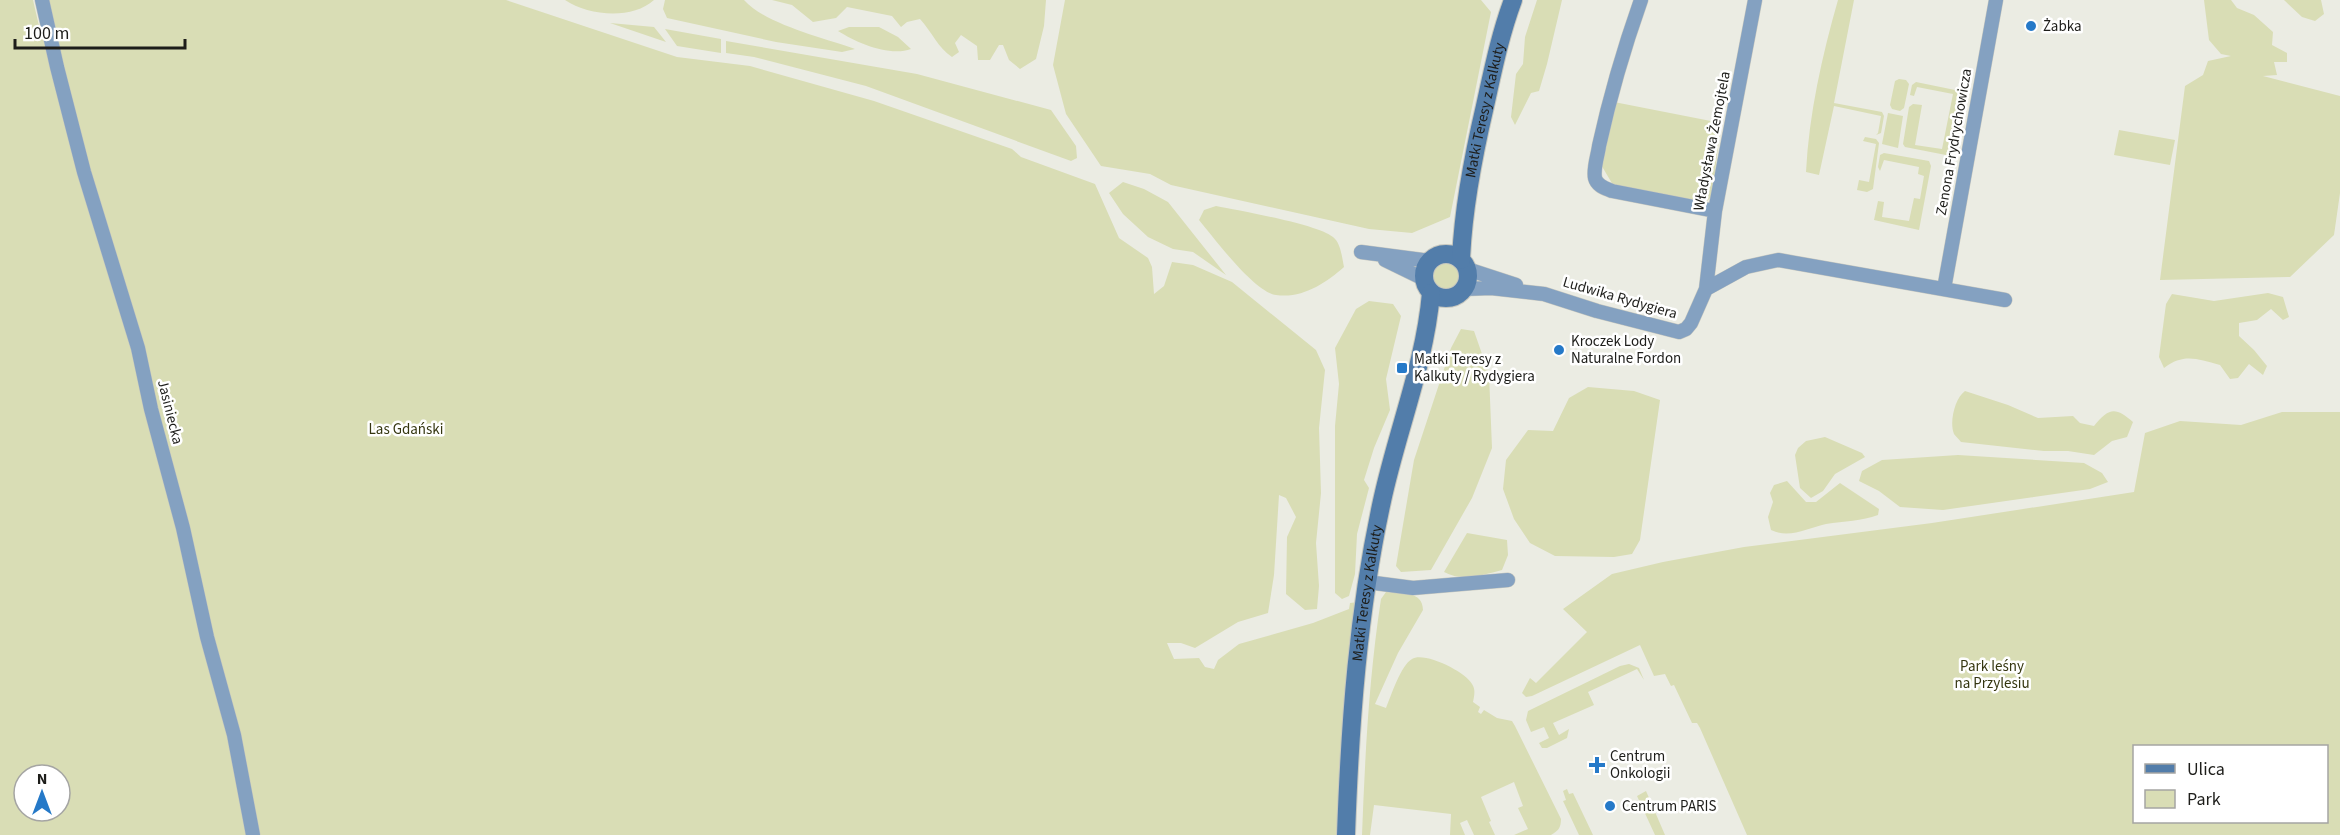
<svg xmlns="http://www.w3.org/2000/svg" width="2340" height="835" font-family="'Source Sans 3',sans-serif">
<rect width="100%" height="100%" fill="#ebece3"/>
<path fill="#d9ddb5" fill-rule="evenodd" d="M0,0H33L39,26L53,24L48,0H506L677,57L750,66L874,101L1012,149L1021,157L1095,184L1119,238L1148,258L1152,267L1154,294L1164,286L1172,262L1193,265L1232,282L1316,350L1325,370L1319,428L1321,493L1316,543L1319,586L1317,609L1305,610L1286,594L1287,537L1296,517L1286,498L1279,495L1274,575L1268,613L1238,622L1195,648L1181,643H1167L1174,659L1199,658L1205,667L1214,669L1218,660L1239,644L1313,623L1349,609L1350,603L1358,602L1339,835H0ZM24,775H60V811H24Z
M565,0H654C632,20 589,16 565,0Z
M665,0H744C765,24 824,38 855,49L842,52L776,42L667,18L663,9Z
M772,0H1046L1044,26L1036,59L1020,69L1009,60L1003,45H999L990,60H978L977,46L961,35L955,43L959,52L952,57C938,48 932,32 920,19L907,22L901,27L892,16L847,7L836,18L813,22L792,5Z
M1065,0H1481L1491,12L1450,217L1412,233L1369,229L1171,185L1150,174L1101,166L1066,114L1053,65Z
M1537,0H1562L1547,64L1539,91L1531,93L1515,125L1511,117L1516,74L1523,64L1525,37Z
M1838,0H1854L1834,103L1882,112L1884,116L1881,133L1876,135L1878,133L1881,116L1834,106L1819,175L1806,172C1809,114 1822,56 1838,0Z
M2204,0H2231L2237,8L2254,15L2273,32L2272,45L2287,53V62H2274L2277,75L2263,76L2340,96V193L2334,235L2290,277L2160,280L2185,86L2203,75L2208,61L2231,56L2221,54L2209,40Z
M2284,0H2321L2324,14L2315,21L2302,17Z
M610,23L654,27L666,42Z
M849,27H879L898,37L911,49C890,57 857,43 838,31Z
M665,29L721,39V53L677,46Z
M726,41L917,74L1051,110L1076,146L1077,158L1071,161L866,86L754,57L726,53Z
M1899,79L1906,80L1909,84L1904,108L1900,111L1892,109L1890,105L1895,81Z
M1916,82L1960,91L1957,104L1960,105L1951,156L1905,147L1903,144L1909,107L1913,104L1922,105L1915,145L1942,149L1953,94L1917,87L1914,96L1910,95L1912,85Z
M1614,102L1721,123L1712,196L1703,205L1613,185L1600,163Z
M1888,113L1903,116L1898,148L1882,144Z
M2119,130L2175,140L2170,165L2114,155Z
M1865,137L1876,139L1879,143L1873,189L1867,192L1857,190L1859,180L1869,182L1876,144L1863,141Z
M1884,153L1929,161L1931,166L1919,230L1874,220L1878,201L1884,202L1882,217L1909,221L1914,198L1920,199L1924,176L1918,174L1919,167L1884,160L1880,171L1878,167L1880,155Z
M1123,182L1144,189L1168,202L1226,275L1193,252L1173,249L1148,237L1123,214L1109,193Z
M1216,206C1241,211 1317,224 1333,237C1341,243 1342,258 1344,267C1326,283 1302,299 1276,295C1254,292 1214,238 1199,220L1204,210Z
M1432 276a15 15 0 1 1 30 0a15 15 0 1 1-30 0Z
M2268,293L2283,297L2289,317L2283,320L2271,309L2257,320L2239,323V336L2254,350L2267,366L2263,375L2249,364L2238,378L2230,379L2220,365C2197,359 2184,353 2164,368L2159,357L2166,304L2172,294L2214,301Z
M1369,301L1393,304L1401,316L1386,379L1390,410L1374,448L1364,480L1369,488L1357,534L1355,574L1349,596L1342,599L1335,593V426L1339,384L1335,348L1356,309Z
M1461,329L1474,331L1489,374L1492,448L1472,498L1431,570L1401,572L1396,566L1414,460L1451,348Z
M1588,387L1634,391L1660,400L1640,540L1632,554L1614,557L1555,556L1530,543L1514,519L1503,489L1506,460L1528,430L1553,431L1569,398Z
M1965,391L2008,405L2038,418L2073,416L2080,423L2094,426C2109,407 2116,407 2133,422L2127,437L2112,441L2094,455L2068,451H2044L1961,442C1959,439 1956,437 1954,434C1949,422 1955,398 1965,391Z
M2282,412H2340V835H1747L1700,728L1697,723H1692L1674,685L1671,686L1665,674L1654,676L1640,645L1532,696L1526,697L1522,693L1530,678L1536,683L1587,632L1563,609L1612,574L1663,562L1744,547L1932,523L2134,492L2145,433L2180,421L2241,425ZM2134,746H2326V822H2134Z
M1825,437L1862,453L1865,457L1835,474L1823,491L1811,498L1800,488L1795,455L1798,448L1806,441Z
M1958,455L2084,463L2102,473L2108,482L2090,489L1943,510L1900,507L1879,491L1859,481L1862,471L1882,460Z
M1787,481L1806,502H1816L1840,483L1879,509L1878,515C1862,521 1844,521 1826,524C1808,528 1789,539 1771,530L1768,517L1773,502L1770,493L1774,485Z
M1467,533L1507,540L1508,555L1502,570C1483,575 1462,582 1444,572Z
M1386,592C1401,593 1423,591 1423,610L1398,653L1375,704L1386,708C1391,696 1401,665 1412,659C1424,651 1466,672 1472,684C1476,690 1474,696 1473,702L1480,707L1478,712L1481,714L1484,710L1497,718L1512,721L1515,726L1561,819C1561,828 1558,831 1551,835H1514L1528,829L1518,808L1523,806L1514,782L1481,797L1491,821L1489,822L1495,835H1474L1467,820L1460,823L1465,835H1450L1451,814L1374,805L1370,835H1362C1365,756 1369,677 1381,599Z
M1629,664L1639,668L1644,680L1637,669L1588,692L1594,705L1553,723L1559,735L1569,729L1567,738L1547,748H1542L1539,743L1549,738L1544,727L1531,732L1526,720L1528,711L1620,666Z
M1567,789L1569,794L1573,793L1593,835H1579L1563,801L1566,800L1563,791Z
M1646,791L1665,835H1655L1637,796Z"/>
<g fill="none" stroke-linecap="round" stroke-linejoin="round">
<defs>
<path id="street" d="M42,0L57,67L84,172L138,348L151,409L183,528L207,637L234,735L253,835
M1641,0C1624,48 1610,96 1599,146C1598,155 1593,168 1595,178C1597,186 1605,188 1612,191L1715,211
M1361,252L1430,261
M1385,260L1424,279
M1467,269L1516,285
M1465,289L1491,288L1544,294L1597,311L1679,332L1686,329L1691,323L1706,289L1715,211L1755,0
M1706,289L1746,267L1778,260L2005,300
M1944,289L1996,0
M1367,582L1413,588L1508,580"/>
<g id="secondary">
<circle cx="1446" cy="276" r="22"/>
<path id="s1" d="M1461,260C1463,208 1473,157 1485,106C1493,70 1500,35 1513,0"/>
<path id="s2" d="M1346,835C1350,722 1358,611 1382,501C1397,431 1425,364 1431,293"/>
</g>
</defs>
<use href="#street" stroke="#c6c7bf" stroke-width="15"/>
<use href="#secondary" stroke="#c6c7bf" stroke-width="20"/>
<use href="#street" stroke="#84a1c1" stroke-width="14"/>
<use href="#secondary" stroke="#527daa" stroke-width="18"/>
</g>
<g fill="#2579c8" stroke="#fff" stroke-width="2">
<circle cx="2031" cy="26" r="6"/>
<circle cx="1559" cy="350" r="6"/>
<rect x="1396" y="362" width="12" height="12" rx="3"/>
<path d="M1594 756h6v6h6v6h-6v6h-6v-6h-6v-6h6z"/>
<circle cx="1610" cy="806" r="6"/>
</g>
<g text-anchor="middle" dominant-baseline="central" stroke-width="5" stroke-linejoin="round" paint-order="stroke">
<g font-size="15" fill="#1d1d1a" stroke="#fff" text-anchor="start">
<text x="2043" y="26">Żabka</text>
<text x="1571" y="341">Kroczek Lody<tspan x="1571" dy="17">Naturalne Fordon</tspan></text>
<text x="1414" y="359">Matki Teresy z<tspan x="1414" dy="17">Kalkuty / Rydygiera</tspan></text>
<text x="1610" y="756">Centrum<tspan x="1610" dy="17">Onkologii</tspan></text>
<text x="1622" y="806">Centrum PARIS</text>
</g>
<g font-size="15" fill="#1d1d1a" stroke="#fff">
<text stroke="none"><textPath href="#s1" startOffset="152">Matki Teresy z Kalkuty</textPath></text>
<text transform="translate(1712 141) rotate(-79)">Władysława Żemojtela</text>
<text transform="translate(1954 142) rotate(-80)">Zenona Frydrychowicza</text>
<text transform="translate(1620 298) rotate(16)">Ludwika Rydygiera</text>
<text transform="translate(170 412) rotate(76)">Jasiniecka</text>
<text stroke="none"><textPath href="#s2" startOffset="243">Matki Teresy z Kalkuty</textPath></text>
</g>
<g font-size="15" fill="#353610" stroke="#fff">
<text x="406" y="429">Las Gdański</text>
<text x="1992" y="666">Park leśny<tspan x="1992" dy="17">na Przylesiu</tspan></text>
</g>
</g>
<rect x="2133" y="745" width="195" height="78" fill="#ffffff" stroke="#a5a5a3" stroke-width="1.5"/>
<rect x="2145" y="764" width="30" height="9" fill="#527daa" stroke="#a5a5a3" stroke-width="1.5"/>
<text x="2187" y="775" font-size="18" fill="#1d1d1a">Ulica</text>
<rect x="2145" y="790" width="30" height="18" fill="#d9ddb5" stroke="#a5a5a3" stroke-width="1.5"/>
<text x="2187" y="805" font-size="18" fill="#1d1d1a">Park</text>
<g transform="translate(42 793)"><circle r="28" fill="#ffffff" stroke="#a5a5a3" stroke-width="1.5"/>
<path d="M0-4.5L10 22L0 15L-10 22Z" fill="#2579c8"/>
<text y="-9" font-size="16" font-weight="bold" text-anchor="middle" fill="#1d1d1a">N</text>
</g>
<path d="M15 39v9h170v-9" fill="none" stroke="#1d1d1a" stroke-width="3"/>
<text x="24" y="39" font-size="18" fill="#1d1d1a" stroke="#ffffff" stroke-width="4.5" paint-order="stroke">100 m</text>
</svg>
